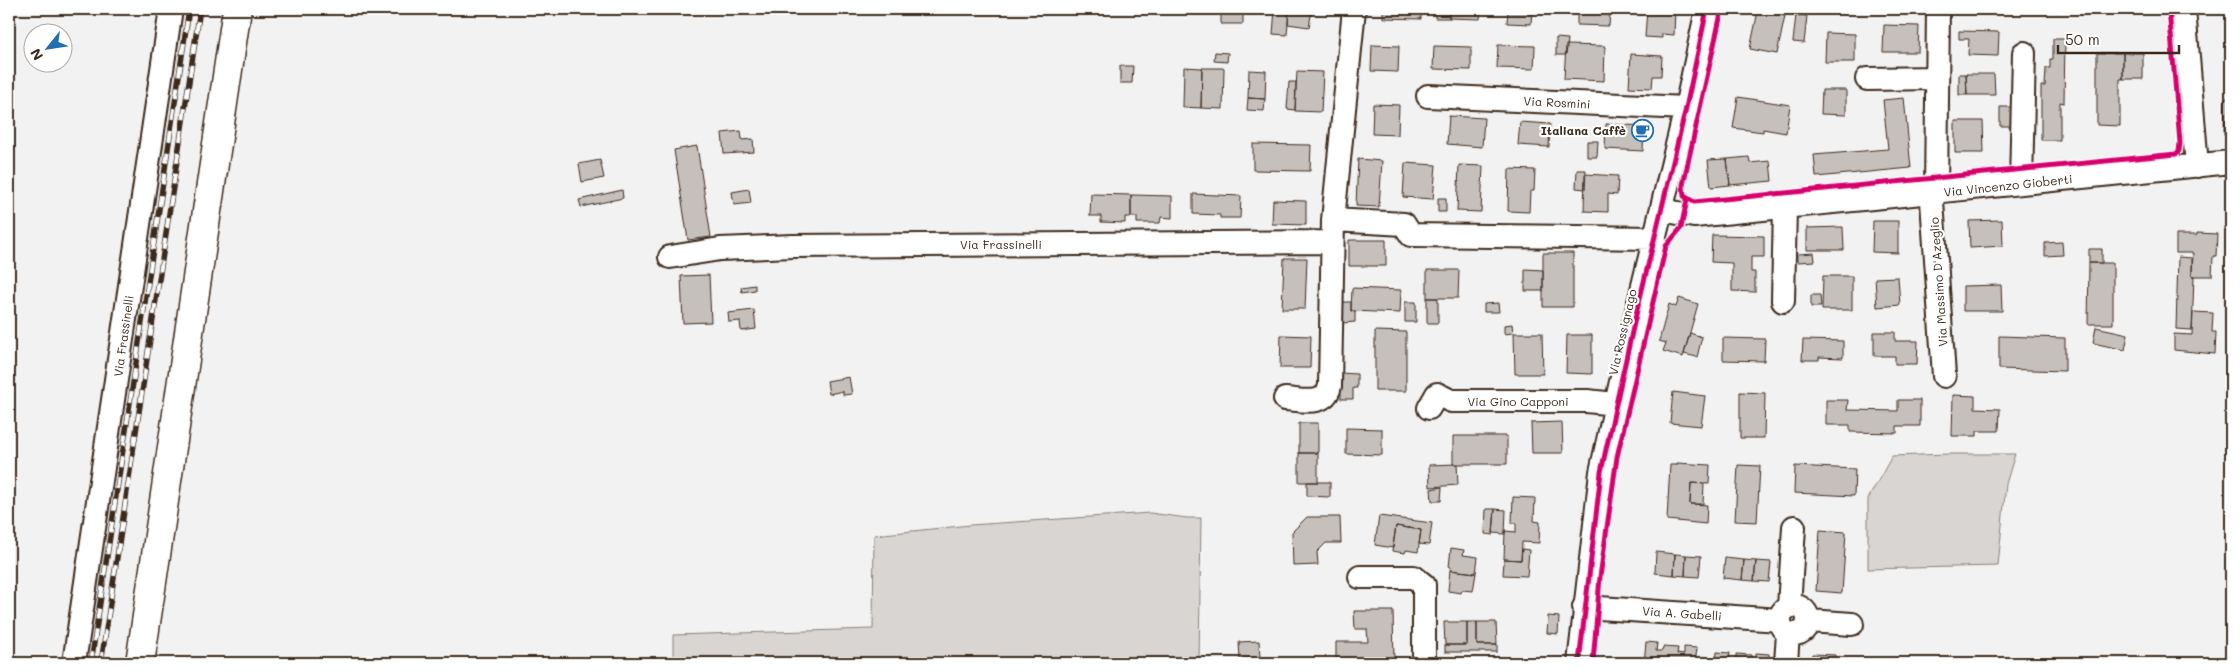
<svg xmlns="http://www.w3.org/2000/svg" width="2240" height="672" font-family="Mali,sans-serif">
<rect width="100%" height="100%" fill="#f3f2f2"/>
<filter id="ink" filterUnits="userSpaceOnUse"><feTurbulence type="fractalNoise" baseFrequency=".02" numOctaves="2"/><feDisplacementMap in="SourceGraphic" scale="10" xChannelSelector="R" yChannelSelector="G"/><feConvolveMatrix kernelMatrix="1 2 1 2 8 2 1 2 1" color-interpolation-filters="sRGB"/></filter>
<g filter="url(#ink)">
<path fill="#d8d5d2" stroke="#8a8078" d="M1948,454H2015L2006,484L1998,566L1868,569V499L1892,456Z
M1150,513L1187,518H1201L1199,663H673V635L873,629L874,535L970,525Z"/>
<path fill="#c6c0bd" stroke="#3b2a1e" d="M1221,9H1243V24H1221Z
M1275,9H1289L1287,35L1273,34Z
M1289,9H1312L1309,27L1288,24Z
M1383,9H1421V19L1383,18Z
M1435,9H1449V18H1435Z
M1449,9H1481L1480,19L1449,18Z
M1508,9H1532L1531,24L1507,23Z
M1577,9H1610L1609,26L1577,25Z
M1647,9H1675L1674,35L1662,34V38L1645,37Z
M2029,9H2060V12Z
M2086,9H2111V13L2086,12Z
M2125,9H2151V13L2125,12Z
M1758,11L1785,16L1777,54L1750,49Z
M1796,15L1807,16L1804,43L1793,42Z
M1884,25L1919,26L1918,52H1883Z
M1959,31L1999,32L1998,56L1968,55L1969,39H1959Z
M1826,33L1855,34V62H1825Z
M1556,38L1568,39L1566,55H1556Z
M2053,39H2065L2064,103L2060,102V140H2041V86H2045L2046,68H2050V59H2053Z
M1372,45L1399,46L1398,72L1371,71Z
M1498,45L1535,46L1534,69L1497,68Z
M1566,45L1605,46L1604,81L1564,79Z
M1434,46L1471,47V70L1433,69Z
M1215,52L1228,53L1227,62L1214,61Z
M2097,53H2123V79H2120V126L2097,125Z
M2123,53H2143V79H2123Z
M1631,54L1662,56L1661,76H1653L1652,88L1629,87Z
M1120,66H1133L1132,83H1120Z
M1184,67L1202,68L1201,108L1183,107Z
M1202,68H1224L1223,109L1201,108Z
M1249,70L1266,71L1265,99L1248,98Z
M1297,71L1323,72L1321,112L1295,111Z
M1959,74H1966L1967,95H1959Z
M1966,74H1994L1995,95H1967Z
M1289,82H1296L1295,110L1287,109Z
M1822,90H1846V115L1821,114Z
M1738,97L1790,105L1786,133L1763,129V132L1733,128Z
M1248,98L1265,99L1264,111L1247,110Z
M1904,98L1911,168L1816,177L1814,155L1888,149L1883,100Z
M2225,98H2231V134H2224Z
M1373,104L1399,105L1398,135L1372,134Z
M2000,107H2016V126H2000Z
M1449,116L1484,118L1482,147L1447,144Z
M1955,121H1983L1984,153H1955Z
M1520,122L1550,124L1549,147L1518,145Z
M1606,124L1644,126L1643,151L1605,149Z
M741,131L742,140L753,139L754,152L724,154L722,133Z
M1587,141H1598L1597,157H1587Z
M1253,144L1311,145L1310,171L1253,170Z
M697,146L711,237L688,240L674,150Z
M1749,157L1750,163L1770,161L1772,181L1730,185L1727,159Z
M1358,159L1382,161L1379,207L1356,206Z
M1727,159L1730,185L1711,187L1708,160Z
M600,160L604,178L582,182L579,164Z
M1405,163L1436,165L1433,199L1403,197Z
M1459,165L1483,166L1481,212L1457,211Z
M1509,169L1535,170L1534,191H1530L1529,212L1508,211Z
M1577,170H1586L1585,189L1576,188Z
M1585,174L1618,176L1617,195L1608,194V212L1584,211Z
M749,189L751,203L734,205L732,192Z
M622,190L623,198L581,207L579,200Z
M1091,194L1131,195V217H1125V223L1101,222V216H1090Z
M1193,194L1241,196L1240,218H1220V215L1193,214Z
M1131,195L1172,196V218L1161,217L1160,223H1137V217H1131Z
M1438,198H1446V212H1438Z
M1273,200L1306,201V225L1272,224Z
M2002,220L2003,246L1970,248L1969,221Z
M1873,221H1898V253L1872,252Z
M1843,227L1844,250H1807V228Z
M2197,233L2217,234L2216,256H2213L2212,276H2192L2193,253H2176V235H2197Z
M1712,235L1764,236V257H1751V272H1755V292L1732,291V263L1711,262Z
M1349,240H1386V266H1349Z
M2062,242L2063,255L2045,256V243Z
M2089,249H2102V263H2089Z
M1543,253H1573V307H1543Z
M1814,253L1815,261L1798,262V254Z
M2178,257L2192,258V276H2194L2192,330L2176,329Z
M1284,258H1307L1305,309H1282Z
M2089,263H2113V324H2088Z
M1525,269L1543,270V291H1525Z
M1427,270H1459L1458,298H1427Z
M709,275L711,322L683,323L681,276Z
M1823,276H1852V310H1822Z
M1898,277L1900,305L1877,307L1875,278Z
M755,285V290L742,292L741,287Z
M2001,285L2002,311H1963V286Z
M1352,288L1401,290L1400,313L1351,311Z
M1811,295H1820L1821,307H1811Z
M1427,298H1438V323H1427Z
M1679,298L1698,304L1683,357L1663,351L1666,343L1659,341L1669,304L1676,307Z
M1342,302H1351V311H1355V322L1342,323Z
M1405,302H1416V322H1405Z
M1498,303L1499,312H1484V304Z
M754,310L756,329L741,331L740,321L729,322L728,313Z
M2193,312L2213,313L2212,332H2216L2215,354L2174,350V334L2192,335Z
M1512,324L1513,333L1504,334V325Z
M2096,327L2128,334L2125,350L2093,343Z
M1375,331L1406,332V391H1375Z
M1874,332H1895V341H1918L1917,364H1895V356H1874Z
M1514,333H1542L1543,374H1515Z
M1690,333L1702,337L1697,357L1684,354Z
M1281,335L1311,336L1310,368H1280Z
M1567,335H1592V374L1566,373Z
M1999,336L2065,338V371L1999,369Z
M1723,338L1765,339L1764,361L1723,360Z
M1803,340L1843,341V358L1819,357V360H1802Z
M1340,373L1357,374V388H1353V399H1341Z
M849,377L852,394L843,395V391L829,394L827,381Z
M1673,392L1705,396L1701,426L1670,423Z
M1740,392L1765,393L1764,438H1740Z
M1953,395L1975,396V408L2000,409L1999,431H1977V436H1952Z
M1826,400H1848L1847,410L1898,411V400H1920V426H1897V433L1850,432V425H1826Z
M1562,422L1563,453H1532L1531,423Z
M1299,423H1318V453H1299Z
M1346,428L1382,429V455L1346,454Z
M1453,436H1507V464H1453Z
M1299,453H1318V482H1299Z
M1677,463L1710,465L1709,484L1691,483L1690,504L1707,505L1706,524L1667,520L1670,465H1677Z
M1457,464L1458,485L1430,487L1429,465Z
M1738,465L1760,466L1757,522L1735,521Z
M1795,466L1855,469L1854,496L1794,493Z
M1307,482H1330V497L1307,496Z
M1691,483L1704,484L1703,504H1690Z
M1442,487L1441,501H1432L1431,489Z
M1513,497L1535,498L1534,521L1540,522L1539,543L1522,542L1521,560L1504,559L1505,531L1516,532V523H1512Z
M1486,509H1495L1493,535L1485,534Z
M1495,509L1506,510L1505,534L1493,533Z
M1379,516L1432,523L1429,545L1419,544L1421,530L1396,526L1393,548L1375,545Z
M1307,517H1340L1341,543H1326L1317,552L1318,565L1293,566L1292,532Z
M1396,526L1421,530L1418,552L1406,550L1405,553L1392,551Z
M1820,530L1846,532L1842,593L1816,591Z
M1451,548L1464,550L1463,555L1478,557L1476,573L1450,570L1451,567H1449Z
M1522,549L1529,550L1527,576L1503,575L1504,559L1521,560Z
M1656,552L1675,554L1674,575L1655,573Z
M1675,554L1686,555L1685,576L1674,575Z
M1686,555L1701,556L1699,577L1685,576Z
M1725,558L1744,560L1742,580L1723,578Z
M1744,560L1756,561L1754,581L1742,580Z
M1756,561L1771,562L1769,582L1754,581Z
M1450,570L1476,573L1473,591L1462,590L1461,593L1448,591Z
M1354,611H1393L1394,663H1336V642H1368L1367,629H1355Z
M1548,616L1559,617L1558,634L1547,633Z
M1444,622H1467V645H1445Z
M1467,622H1477V645H1497V652H1445V645H1467Z
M1477,622H1496L1497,645H1477Z
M1259,641L1260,658L1240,659L1239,642Z
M1646,642L1657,643L1656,651H1662L1663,647L1678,648L1677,654L1684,655V647L1697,648L1695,663H1644Z
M1717,652L1730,653L1729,661H1736V654L1751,655V660H1756V653L1769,654V663H1716Z
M1812,654L1835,655V663H1811Z"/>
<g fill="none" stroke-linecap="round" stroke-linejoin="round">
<defs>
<path id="minor" d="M1938,9L1936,192L1932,201L1944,376
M2184,9L2197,166
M1867,79L1937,78
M1428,96L1686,108
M2021,183L2024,53
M1662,210L1694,216L2231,162
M1333,220L1354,9
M670,257L720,249L793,246L1332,242
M1783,301L1785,207
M1285,399C1302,400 1325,407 1330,386L1333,220L1404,224L1411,235L1655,238
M1429,408L1437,394L1451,401H1587L1615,404
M1360,577H1414L1424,585V663
M1780 620a14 14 0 1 1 28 0a14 14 0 1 1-28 0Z
M1584,607L1780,620
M1789,607L1794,527
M1809,621L1852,624
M74,663L171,9
M1579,663L1601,472L1634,323L1686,108L1707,9
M1786,663L1788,633"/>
<path id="major" d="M140,663L237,9"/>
</defs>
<use href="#minor" stroke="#3b2a1e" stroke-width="26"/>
<use href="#major" stroke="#3b2a1e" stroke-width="31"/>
<use href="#minor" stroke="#fff" stroke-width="22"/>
<use href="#major" stroke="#fff" stroke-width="28"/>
<defs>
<path id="rail" d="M91,663L189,9
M101,663L200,9"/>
</defs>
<use href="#rail" stroke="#3b2a1e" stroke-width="5.5"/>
<use href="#rail" stroke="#fff" stroke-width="4" stroke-dasharray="11" stroke-linecap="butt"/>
<defs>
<path id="cycleway" d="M1722,9L1683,185L1684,196L1694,202L2176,154L2179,151L2180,143L2169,9
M1579,663L1601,472L1634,323L1686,108L1707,9
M1593,663L1600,577L1617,457L1666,246L1681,228L1687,200"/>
</defs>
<use href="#cycleway" stroke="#fff" stroke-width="8"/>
<use href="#cycleway" stroke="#d6006c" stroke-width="5"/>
</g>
</g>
<defs>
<symbol id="cafe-ring" viewBox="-11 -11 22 22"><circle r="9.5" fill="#fff" stroke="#1f6fb2" stroke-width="1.5"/><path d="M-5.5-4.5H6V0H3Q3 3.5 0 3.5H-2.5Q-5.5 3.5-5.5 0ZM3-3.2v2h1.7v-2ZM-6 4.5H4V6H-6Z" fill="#1f6fb2"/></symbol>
</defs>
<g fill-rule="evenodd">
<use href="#cafe-ring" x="1630" y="118" width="25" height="25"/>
</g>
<g text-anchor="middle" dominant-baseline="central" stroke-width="4.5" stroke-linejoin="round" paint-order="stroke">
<g font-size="12" fill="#3b2a1e" stroke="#fff">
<text transform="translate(1557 102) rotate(3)">Via Rosmini</text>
<text transform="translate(2008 185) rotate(-6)">Via Vincenzo Gioberti</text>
<text x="1001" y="244">Via Frassinelli</text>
<text transform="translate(1938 282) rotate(-94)">Via Massimo D'Azeglio</text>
<text transform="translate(1622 332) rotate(-77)">Via Rossignago</text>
<text transform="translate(123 336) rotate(-82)">Via Frassinelli</text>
<text x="1518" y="401">Via Gino Capponi</text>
<text transform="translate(1682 613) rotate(4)">Via A. Gabelli</text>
</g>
<g font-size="12" font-weight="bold" fill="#3b2a1e" stroke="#fff" text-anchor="end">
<text x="1626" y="130">Italiana Caffè</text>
</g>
</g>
<rect width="2240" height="672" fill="none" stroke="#fff" stroke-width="30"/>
<rect x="15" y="15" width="2210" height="642" fill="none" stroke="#3b2a1e" stroke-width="2" filter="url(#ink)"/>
<g transform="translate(48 48) rotate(240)"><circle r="24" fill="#ffffff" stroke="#b1aaa5"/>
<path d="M0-4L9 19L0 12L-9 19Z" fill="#1f6fb2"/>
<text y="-8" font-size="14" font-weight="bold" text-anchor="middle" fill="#3b2a1e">N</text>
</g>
<path d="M2058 45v8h121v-8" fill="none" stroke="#3b2a1e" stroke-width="2.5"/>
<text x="2065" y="45" font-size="15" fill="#3b2a1e" stroke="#ffffff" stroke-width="4" paint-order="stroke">50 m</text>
</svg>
